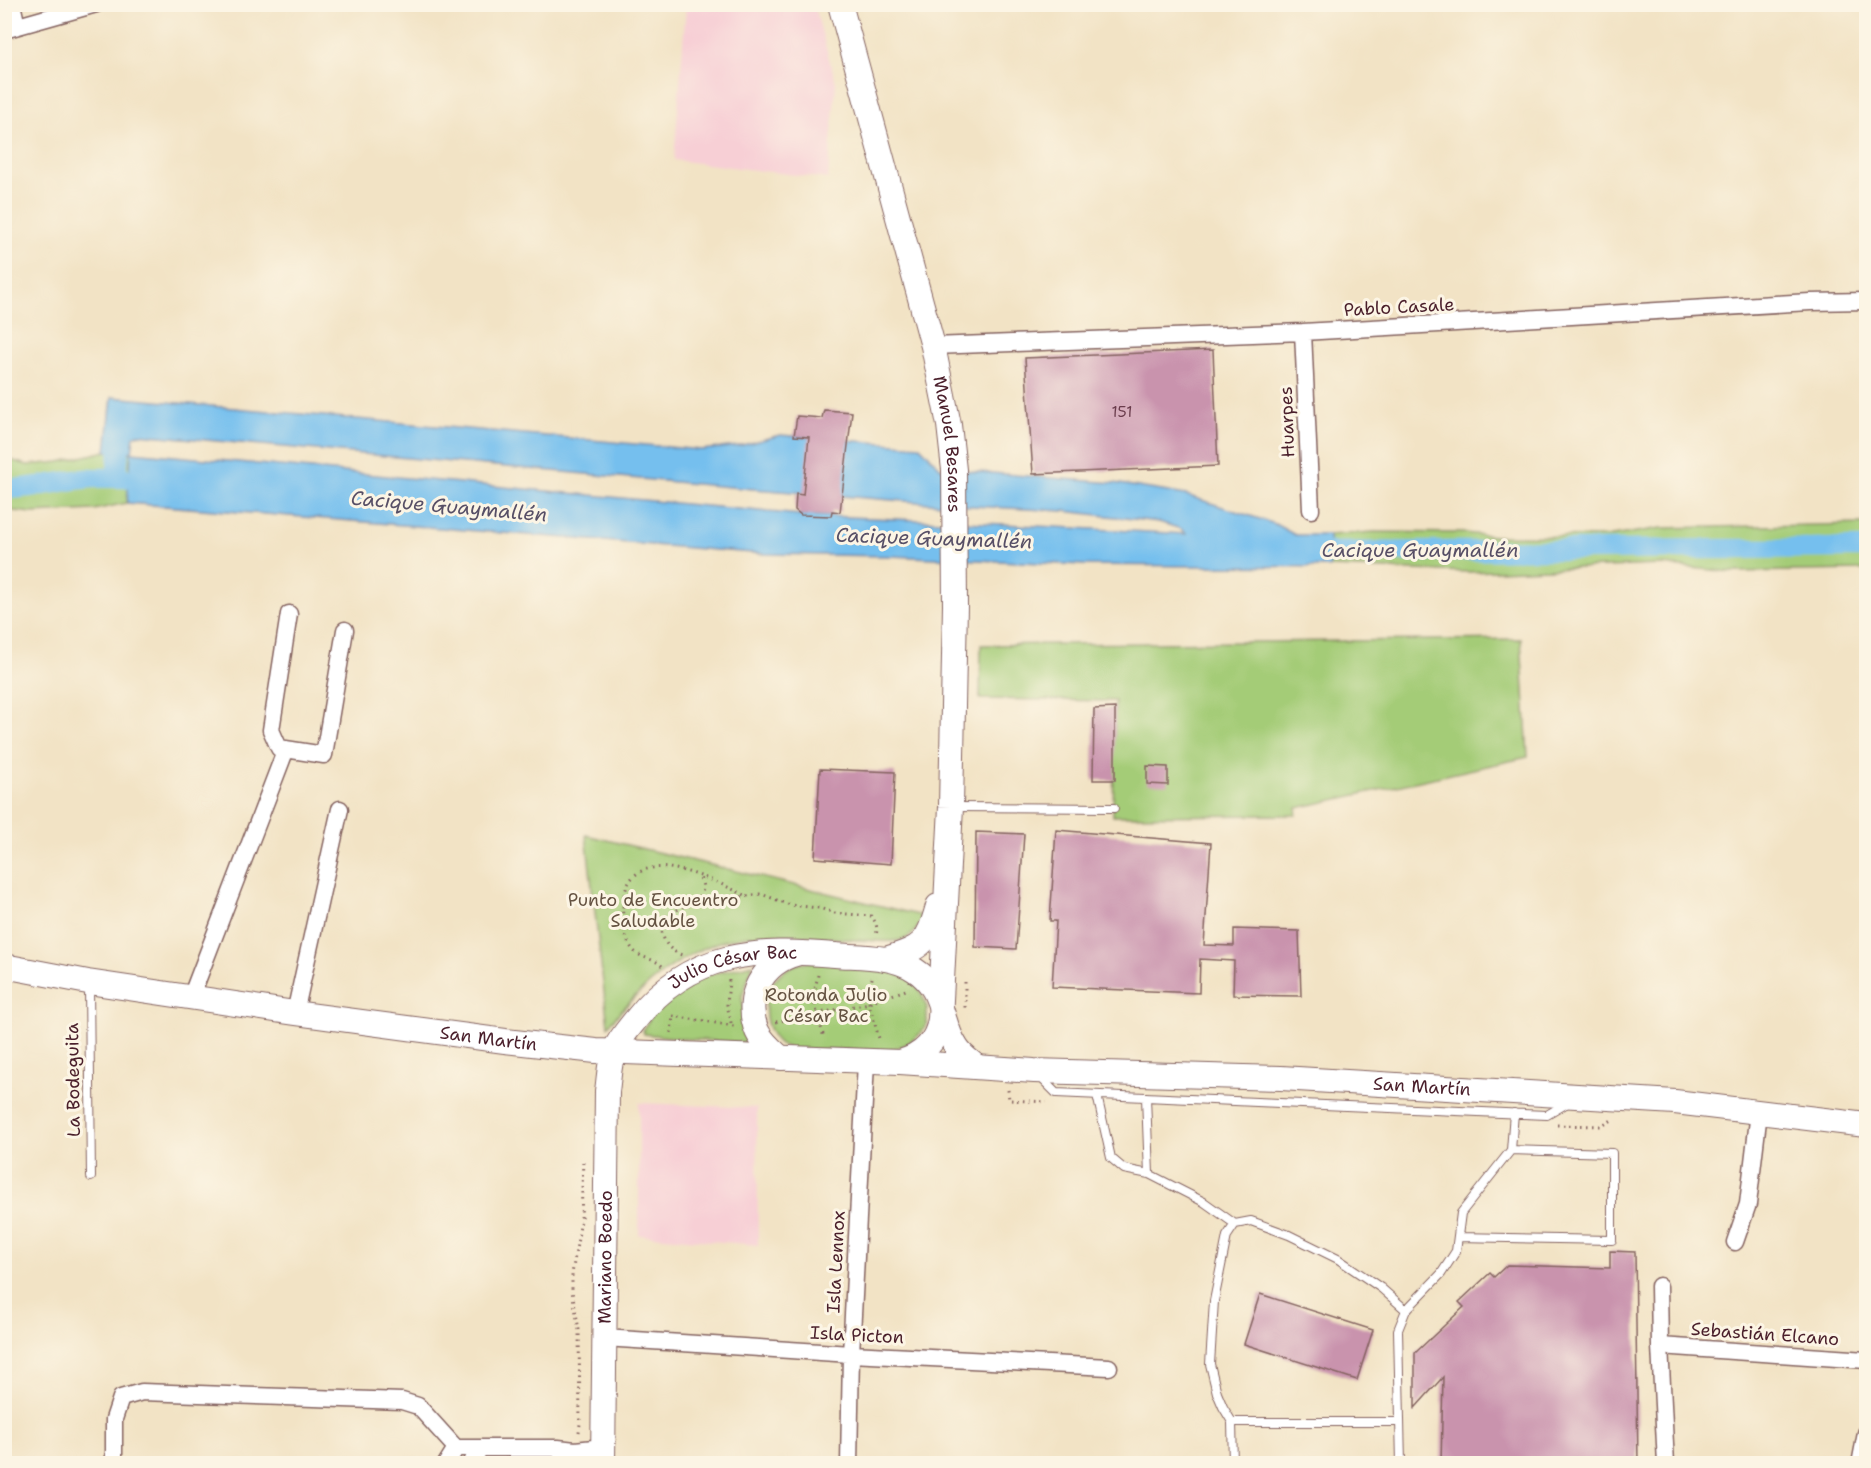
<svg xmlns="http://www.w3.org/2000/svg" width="1871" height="1468" font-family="'Shantell Sans',sans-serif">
<rect width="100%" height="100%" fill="#fcf5e5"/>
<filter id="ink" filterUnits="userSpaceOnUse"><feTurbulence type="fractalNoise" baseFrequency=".0167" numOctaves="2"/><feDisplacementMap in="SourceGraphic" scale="12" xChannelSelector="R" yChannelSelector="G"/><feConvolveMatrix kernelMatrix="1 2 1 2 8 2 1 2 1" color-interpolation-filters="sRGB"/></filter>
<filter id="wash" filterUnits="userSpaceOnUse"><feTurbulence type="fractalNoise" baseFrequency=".008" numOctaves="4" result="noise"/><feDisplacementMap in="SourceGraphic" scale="24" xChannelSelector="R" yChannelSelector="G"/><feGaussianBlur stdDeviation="1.35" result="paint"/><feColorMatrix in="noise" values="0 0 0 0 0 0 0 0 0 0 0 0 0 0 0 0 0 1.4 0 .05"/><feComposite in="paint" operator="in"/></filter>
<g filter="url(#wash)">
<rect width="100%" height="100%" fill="#f2e3c5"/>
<path fill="#f7cfd5" d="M686,5H814L836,83L828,179L674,160Z
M639,1103L757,1108L758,1245L639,1235Z"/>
<path fill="#a4cc77" stroke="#777651" stroke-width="1.5" d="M106,451L131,452L127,503L94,510L32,513L5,510L4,458L27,465L60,462Z
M1866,524V570L1732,572L1661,565L1469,572L1330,567L1329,535L1374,532L1463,533L1496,536L1606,537L1661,528Z
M1521,639L1528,757L1297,808L1296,815L1113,816L1115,701L980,699L981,645Z
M586,835L923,916C920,925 916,933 907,938C893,944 872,940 857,940C813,937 763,928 720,942C674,957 638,990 608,1026Z
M856,961L910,978L921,992L927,1008V1023L922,1032L907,1044L888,1051L792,1049C788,1047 782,1046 779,1043C758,1024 762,983 787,969C806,957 834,961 856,961Z
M753,964L742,996L745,1027L748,1043L686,1039L644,1034L643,1029L657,1008L700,977Z"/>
<path fill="#75bfee" stroke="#606f8c" stroke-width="1.5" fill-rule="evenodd" d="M112,397L701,450L739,446L780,435L920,446L942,469L1114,483L1186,495L1275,524L1295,535H1329L1330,567L1085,565L891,556L765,554L127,503L131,452L106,451ZM138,434L741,488L954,505L1064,511L1159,522L1181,529L1186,534L964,522L801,515L132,452L134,436Z"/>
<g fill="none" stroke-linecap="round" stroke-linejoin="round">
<path stroke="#75bfee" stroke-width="20" d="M116,478L122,427
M4,489C34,489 63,480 93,478C113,477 134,479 154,480
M1303,552L1866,548"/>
</g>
<g id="blocks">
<path fill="#c993ad" d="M1213,350L1218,466L1033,474L1025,358Z
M824,410L852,412L840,512L832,511L831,516L801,515L795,510L796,494L803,495L809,437L794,436L797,416L822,418Z
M1115,708V780H1093L1094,709Z
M1147,766L1168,767V785L1147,784Z
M820,769L895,772L891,864L815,858Z
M1056,830L1211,843L1204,945L1234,946V929L1299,931L1301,996L1233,995L1234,961L1200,959L1199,993L1052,987L1056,921H1050Z
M976,832L1024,834L1016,949L975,947Z
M1610,1251L1635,1252L1638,1464H1441L1443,1377L1415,1408V1353L1464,1307L1459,1302L1490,1273L1494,1277L1507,1265L1610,1268Z
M1260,1294L1373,1330L1357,1380L1244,1344Z"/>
</g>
</g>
<g filter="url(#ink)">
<use href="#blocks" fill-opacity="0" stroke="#856461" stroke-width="1.5"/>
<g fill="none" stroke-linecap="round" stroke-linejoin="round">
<defs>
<path id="service" d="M954,807L1114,808
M89,985L91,1177
M1038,1075L1056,1093L1547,1115L1569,1102
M1097,1095L1111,1158L1124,1169L1149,1174L1204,1202L1235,1224
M1146,1097L1149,1174
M1511,1150L1514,1113
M1232,1422H1400
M1233,1464L1232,1422L1223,1407L1217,1393L1210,1364L1214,1301L1227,1236L1235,1224L1251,1221L1289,1235L1338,1259L1381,1288L1406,1310
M1401,1464L1398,1330L1406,1310L1441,1274L1456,1251L1461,1213L1511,1150L1612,1153V1240L1458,1237"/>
<path id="minor" d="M12,4L17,26
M4,30L96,4
M1303,332L1311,510
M933,346L1303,332L1810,302L1866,301
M289,614L271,730L279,748L324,755L345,630
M191,997L286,749
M295,1013L340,809
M1735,1242L1748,1204L1759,1112
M1659,1286L1660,1346L1666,1464
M604,1338L851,1354L1109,1367
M1660,1346L1866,1360
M114,1464V1419L121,1398L142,1392L402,1401L418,1406L456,1448H558L575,1450L603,1447
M446,1464L456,1448
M471,1464L480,1448
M849,1464L851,1354L866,1062
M1860,1464L1866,1433"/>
<g id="secondary">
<path id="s1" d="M840,4L933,346L949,425L954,470L955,605L951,807L940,1019C937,1042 922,1056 900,1062"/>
<path d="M886,959C924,947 927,944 938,906"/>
<path id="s2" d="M4,966L88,982L295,1013L505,1041L596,1051L900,1062L1034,1071L1281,1078L1675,1102L1866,1125"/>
<path d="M781,1058C772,1050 762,1042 757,1031C743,997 763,963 796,954"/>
<path id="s3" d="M603,1464L607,1091C609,1079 609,1062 614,1051C619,1039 629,1028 637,1018C690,951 757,948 835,955C861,957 892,955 915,970C945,989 939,1022 957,1048C962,1056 970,1061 977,1067"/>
</g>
</defs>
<use href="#service" stroke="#856461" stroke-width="10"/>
<use href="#minor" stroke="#856461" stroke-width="19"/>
<use href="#secondary" stroke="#856461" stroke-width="26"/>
<path stroke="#856461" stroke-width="3" stroke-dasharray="1.5 4.5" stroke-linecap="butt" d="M690,904C702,897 707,889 699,876
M662,920C660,936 666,950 682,955
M623,922C645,940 665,914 685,906L759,894L764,895L790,905L819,908L835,913L871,916C876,921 879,930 875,937
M662,966C654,958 642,959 634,951C624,940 622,921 623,907C625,836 710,879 745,895
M818,975L813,998L824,1038
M872,978L869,1003L880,1042
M729,980L727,1005L732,1027
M965,982V1012
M673,1016L734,1026
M776,1022L869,1003L906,990
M671,1033L673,1016
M1008,1090L1009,1100L1047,1102
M1557,1125L1602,1126L1612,1120
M579,1432L580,1424L579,1330L572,1291V1274L581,1220L583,1158"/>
<use href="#service" stroke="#fff" stroke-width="8"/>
<use href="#minor" stroke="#fff" stroke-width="16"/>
<use href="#secondary" stroke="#fff" stroke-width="24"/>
</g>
</g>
<g text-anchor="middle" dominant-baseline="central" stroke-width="6" stroke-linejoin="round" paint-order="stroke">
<g font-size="15" fill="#6a3c4c">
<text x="1122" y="412">151</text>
</g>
<g font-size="18" fill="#4a1f2b" stroke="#fcf5e5">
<text transform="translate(1399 307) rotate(-3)">Pablo Casale</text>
<text transform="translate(1287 422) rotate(-92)">Huarpes</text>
<text stroke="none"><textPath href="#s1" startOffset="454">Manuel Besares</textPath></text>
<text stroke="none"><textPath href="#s3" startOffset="568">Julio César Bac</textPath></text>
<text stroke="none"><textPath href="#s2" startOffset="490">San Martín</textPath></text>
<text transform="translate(73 1080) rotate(-91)">La Bodeguita</text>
<text stroke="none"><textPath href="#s2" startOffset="1425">San Martín</textPath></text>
<text stroke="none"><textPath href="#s3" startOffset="207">Mariano Boedo</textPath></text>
<text transform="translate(836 1262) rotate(-87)">Isla Lennox</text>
<text transform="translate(1765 1334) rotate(4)">Sebastián Elcano</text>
<text transform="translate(857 1335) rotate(3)">Isla Picton</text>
</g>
<g font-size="18" fill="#655342" stroke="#fcf5e5">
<text x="653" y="900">Punto de Encuentro<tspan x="653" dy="21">Saludable</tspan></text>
<text x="826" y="995">Rotonda Julio<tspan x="826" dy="21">César Bac</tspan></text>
</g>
<g font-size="20" font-style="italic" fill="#574f66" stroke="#fcf5e5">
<text transform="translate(449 506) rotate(5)">Cacique Guaymallén</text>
<text transform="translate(934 538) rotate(2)">Cacique Guaymallén</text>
<text x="1420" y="550">Cacique Guaymallén</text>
</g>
</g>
<rect width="1871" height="1468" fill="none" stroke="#fcf5e5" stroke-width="24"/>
</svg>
